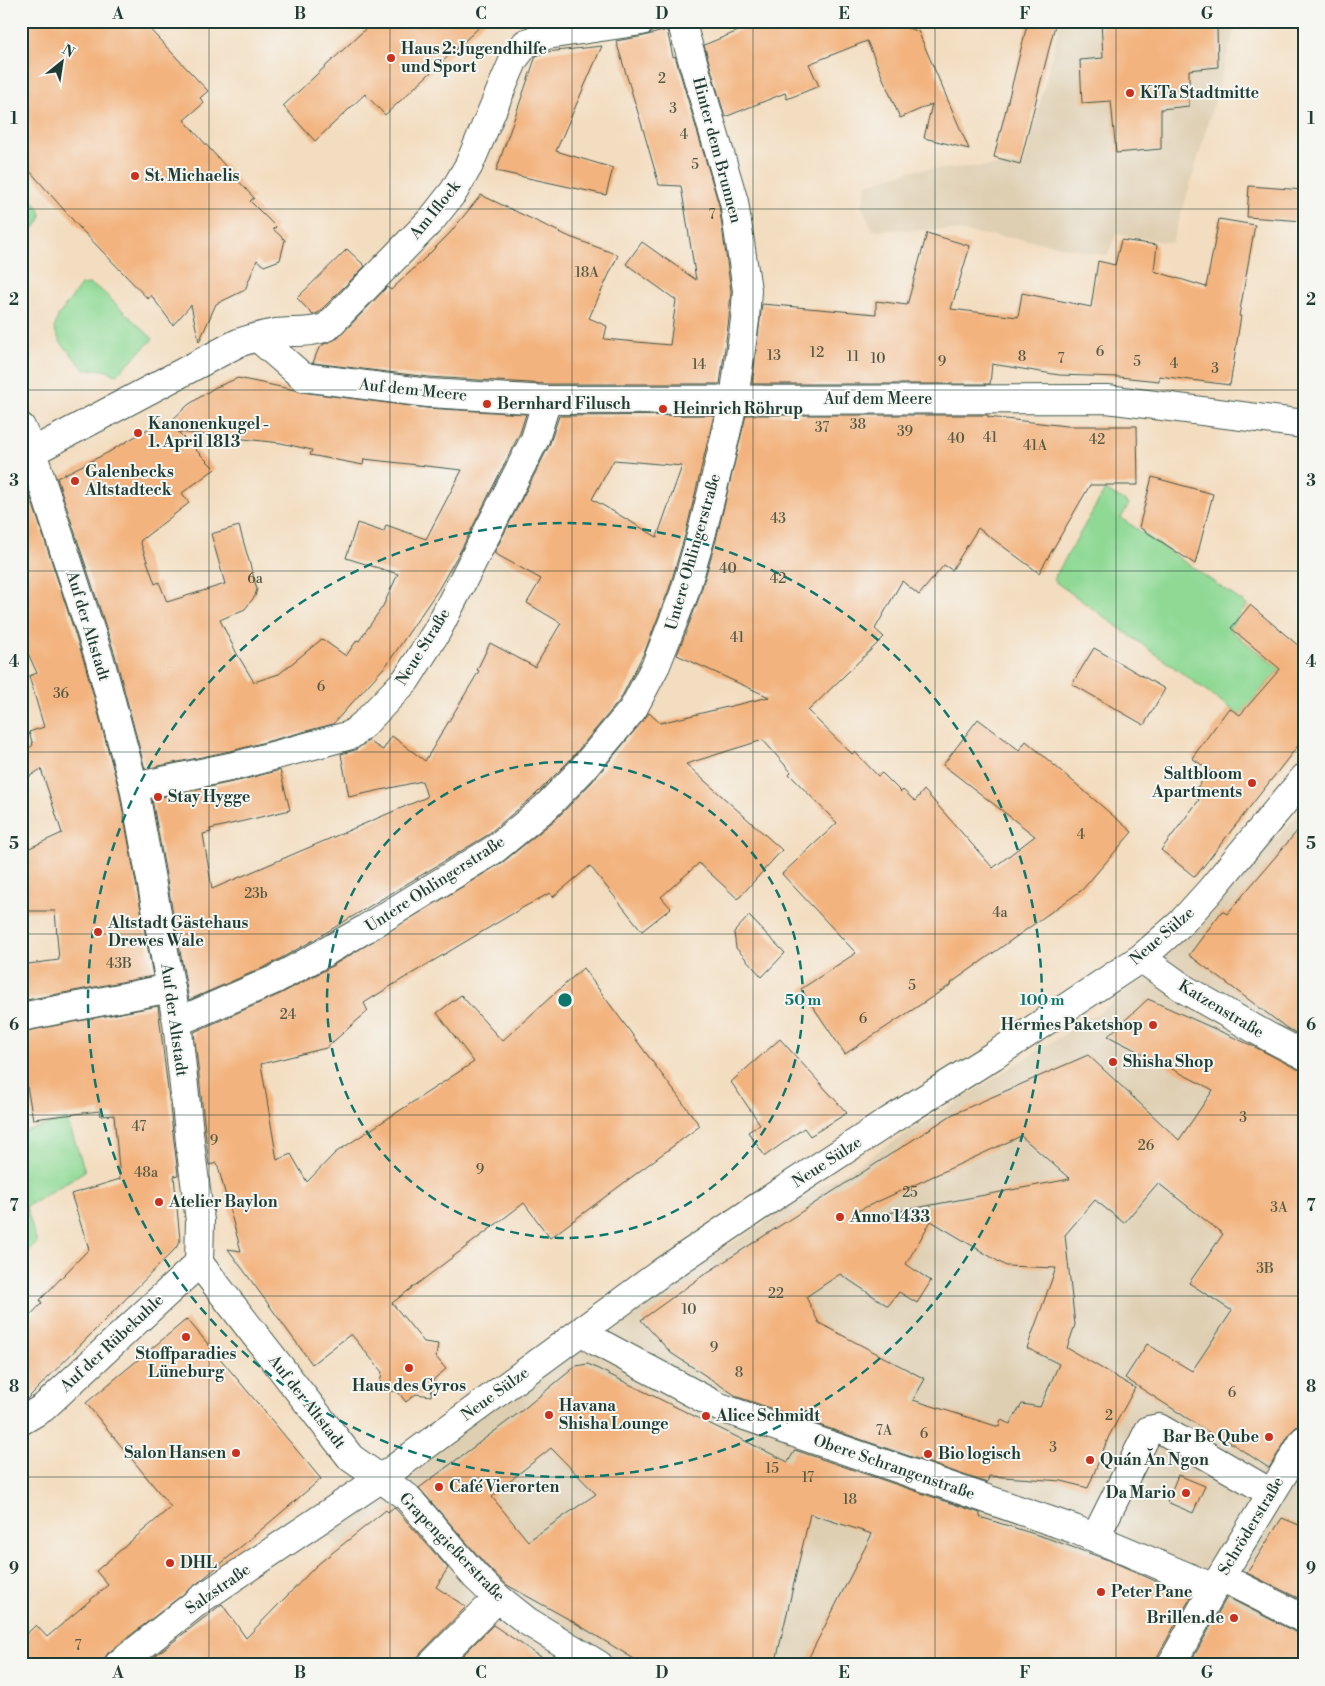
<svg xmlns="http://www.w3.org/2000/svg" width="1325" height="1686" font-family="'Libre Bodoni',serif">
<rect width="100%" height="100%" fill="#f6f6f2"/>
<filter id="ink" filterUnits="userSpaceOnUse"><feTurbulence type="fractalNoise" baseFrequency=".02" numOctaves="2"/><feDisplacementMap in="SourceGraphic" scale="10" xChannelSelector="R" yChannelSelector="G"/><feConvolveMatrix kernelMatrix="1 2 1 2 8 2 1 2 1" color-interpolation-filters="sRGB"/></filter>
<filter id="wash" filterUnits="userSpaceOnUse"><feTurbulence type="fractalNoise" baseFrequency=".0096" numOctaves="4" result="noise"/><feDisplacementMap in="SourceGraphic" scale="20" xChannelSelector="R" yChannelSelector="G"/><feGaussianBlur stdDeviation="1.12" result="paint"/><feColorMatrix in="noise" values="0 0 0 0 0 0 0 0 0 0 0 0 0 0 0 0 0 1.4 0 .05"/><feComposite in="paint" operator="in"/></filter>
<g filter="url(#wash)">
<rect width="100%" height="100%" fill="#f3ddc0"/>
<path fill="#dfcfb2" d="M1061,21H1237L1195,169L1172,243L1116,234L1107,256L1034,241L949,230H873L862,207L867,184L914,170L1024,164Z
M1304,809V1665H434L322,1527L605,1323L1106,1008L1180,942Z"/>
<path fill="#8fd995" stroke="#578b64" d="M21,190C28,197 47,210 39,222C36,228 26,233 21,238Z
M89,284L101,290L153,339L116,375C104,369 97,368 85,370L61,343L54,329L58,316L81,285Z
M1105,490L1129,504L1121,518L1247,605L1229,629L1273,664L1290,646L1297,649L1240,715L1053,580Z
M67,1119L85,1171L26,1207L37,1243L21,1258V1132Z"/>
<g id="blocks">
<path fill="#f3b37e" fill-rule="evenodd" d="M21,21H91L102,26L105,21H142L208,91L200,98L204,103L184,120L254,198L250,201L276,227L273,229L285,240L280,260L264,266L257,260L245,290L216,304L199,342L191,305L173,325L151,295L148,299L79,227L21,161Z
M374,21H486L385,115L365,94L315,141L283,106Z
M763,21H913L914,23L904,27L918,31L969,149L924,138L932,104L900,118L867,41L809,64L819,86L787,99L785,93L725,117L704,45Z
M1028,21H1056L1020,164L994,157Z
M1101,21H1174V28L1217,26L1218,67L1189,70V106L1161,109V149L1116,153L1111,101L1082,103L1080,60L1103,58Z
M667,30L673,57L675,56L719,205L731,291L729,318L720,384H547L429,377L313,363L318,350L324,344L338,338L387,287L391,290L427,256L449,234L481,195L570,237L618,255L589,318L607,326L604,339L670,345L676,300L626,264L642,242L696,280L685,210L681,186L659,185L643,129L616,41L644,36Z
M602,46L556,151L613,168L606,195L496,171L536,56L546,52Z
M1249,186L1304,190V221L1247,217Z
M1219,219L1255,225L1239,316H1241L1230,385L1159,376V381L1119,377L1059,375L992,364L990,384H752L762,304L876,314V301L907,305L927,233L970,246L951,309L1018,317L1022,293L1091,307L1098,261L1115,265L1121,240L1157,245L1154,271L1206,287Z
M347,249L365,266L318,313L313,315L297,298Z
M238,378L295,390L301,392L426,408L526,414L520,433L462,548L438,590L388,663L333,724L235,750L145,769L115,655L57,478L107,453L165,419L169,423L188,405L214,388ZM178,432L281,443L312,450L310,455L363,465L364,459L462,470L426,539L386,525L384,532L357,523L346,558L398,574L383,606L359,641L357,640L346,656L322,639L279,674L254,682L237,654L220,620L245,609L255,596L257,589L239,526L211,534L225,584L167,602L159,582L155,584L140,541L189,503L182,493L215,469Z
M714,415L686,532L669,589L645,651L620,700L569,761L535,795L486,836L312,941L267,966L189,1000L152,799L242,780L280,770L290,810L210,829L211,832L203,834L212,889L427,797L422,781L349,797L341,754L355,750L368,741L383,750L392,736L425,761L479,671L477,670L490,643L535,667L561,623L527,603L541,579L494,553L549,446L559,416ZM614,460L682,466L657,537L592,499Z
M746,415H988V417L1066,426H1137L1138,485H1090L1039,573L978,528L952,570L944,565L919,595L902,581L875,629L884,637L808,711L852,754L855,752L878,776L882,773L901,792L903,790L915,801L924,790L993,868L1035,836L943,765L978,719L1019,750L1026,741L1132,832L1082,890L951,983L952,984L845,1054L801,989L856,953L782,874L837,823L789,774L791,772L763,740L686,764L782,850L738,899L699,863L661,897L671,908L642,931L590,866L553,897L550,893L522,908L391,986L364,1003L368,1011L326,1048L261,1064L277,1160L291,1154L307,1182L335,1153L474,1062L437,1013L461,995L502,1041L583,968L700,1126L550,1238L524,1203L392,1303L424,1342L438,1344L436,1357L446,1369L433,1380L431,1396L416,1394L406,1402L398,1392L379,1389L382,1372L351,1334L312,1364L228,1249L241,1251L217,1163L209,1165L194,1032L280,994L327,969L503,862L556,819L592,782L649,713L660,723L769,697L677,655L699,598L716,540Z
M1152,477L1213,494L1195,564L1139,527Z
M29,492L85,664L119,790L153,976L21,1001V965L59,960L55,911H21V852L62,833L41,769L21,782V754L33,745L29,732L44,727L29,676L37,673L21,638V495Z
M1250,605L1300,647L1304,642V738L1195,877L1161,850L1199,800L1192,794L1210,771L1192,758L1229,708L1240,715L1280,669L1231,628Z
M1094,648L1165,689L1144,725L1072,684Z
M1304,823V1037L1288,1029L1189,955L1222,911L1227,914Z
M749,916L785,953L762,977L736,948L734,932Z
M1148,999L1253,1046L1297,1069L1304,1070V1424L1296,1427L1291,1432L1269,1468L1225,1439L1224,1442L1125,1378L1147,1344L1192,1371L1232,1311L1189,1283L1223,1234L1158,1183L1124,1223L1095,1200L1065,1235L1075,1325L1067,1348L1135,1388L1109,1436L1088,1488L1062,1481L989,1476L987,1483L738,1397L671,1353L641,1320L705,1274L953,1114L1088,1055L1179,1140L1213,1090L1108,1036ZM1021,1136L1070,1179L857,1219L855,1212ZM931,1221L1006,1266L1056,1268L1027,1348L1059,1364L1040,1407L1022,1404L1010,1424L1001,1420L999,1427L913,1400L925,1379L819,1323L806,1297L840,1274L888,1306L899,1292L917,1303L931,1281L906,1264Z
M158,1006L178,1175L174,1176L180,1240L176,1248L27,1399L21,1403V1325L42,1303L40,1300L89,1249L71,1194L120,1179L114,1115L101,1116L100,1111L33,1119L21,1054V1032Z
M780,1039L847,1113L810,1136L804,1128L765,1156L748,1132L760,1124L731,1082Z
M187,1319L321,1479L204,1578L108,1653L104,1659L103,1665H21V1639L36,1625L47,1637L108,1585L96,1571L171,1507L86,1403Z
M588,1364L788,1462L795,1450L980,1513V1517L1047,1538L1111,1561L1191,1597L1157,1657L1155,1665H805L872,1534L810,1514L775,1665H644L572,1621L507,1585L487,1566L419,1488L520,1412L576,1366ZM551,1448L596,1494L528,1541L492,1497L522,1471Z
M1178,1475L1205,1486L1193,1513L1167,1502Z
M394,1507L448,1568L436,1587L466,1607L420,1654L416,1660V1665H143L222,1604L246,1638L317,1565L386,1510L388,1512Z
M1282,1518L1304,1527V1601L1247,1573Z
M1227,1597L1297,1633L1304,1634V1665H1189Z
M493,1625L553,1665H453Z"/>
</g>
</g>
<g filter="url(#ink)">
<use href="#blocks" fill-opacity="0" stroke="#3f5549" stroke-width="1"/>
<g fill="none" stroke-linecap="round" stroke-linejoin="round">
<defs>
<path id="minor" d="M257,337L303,377L428,393L547,400L1107,399L1304,424
M21,427L32,452L100,660L134,787L177,1022L191,1151L200,1221L199,1263L351,1458L407,1497L476,1577L498,1598L527,1621L599,1665
M32,452L238,343C250,339 263,335 276,333C294,331 309,334 327,327L432,219L454,191L469,165L514,59L526,43L547,35L642,21
M134,787L239,765L351,735L364,724L406,680L437,631L535,439L547,400
M1141,958L1186,990L1269,1037L1304,1055
M21,1017L171,988
M177,1022L274,980L320,955L365,929L495,849L546,807L581,771L633,709L656,665L684,594L701,536L717,472L734,399L745,320L747,290L734,202L681,21
M585,1328L594,1340L719,1407L1074,1529L1214,1588
M21,1421L43,1408L199,1263
M1095,1538L1149,1430L1159,1428L1271,1493
M1221,1577L1304,1619
M118,1665L201,1599L380,1479L662,1272L758,1207L889,1121L993,1056L1141,958L1181,923L1209,892L1304,778
M431,1665L498,1598
M1171,1665L1214,1588L1304,1440"/>
</defs>
<use href="#minor" stroke="#3f5549" stroke-width="30"/>
<use href="#minor" stroke="#fff" stroke-width="28"/>
</g>
</g>
<path fill="none" stroke="#1f3d34" stroke-width="1" stroke-opacity="0.55" d="M209,21V1665M390,21V1665M572,21V1665M753,21V1665M935,21V1665M1116,21V1665M21,209H1304M21,390H1304M21,571H1304M21,752H1304M21,934H1304M21,1115H1304M21,1296H1304M21,1477H1304"/>
<g fill="none" stroke="#0f766e" stroke-width="2.5" stroke-dasharray="9 6">
<circle cx="565" cy="1000" r="238"/>
<circle cx="565" cy="1000" r="477"/>
</g>
<g fill="#c8321e" stroke="#f6f6f2" stroke-width="2">
<circle cx="391" cy="58" r="5"/>
<circle cx="1130" cy="93" r="5"/>
<circle cx="135" cy="176" r="5"/>
<circle cx="487" cy="404" r="5"/>
<circle cx="663" cy="409" r="5"/>
<circle cx="138" cy="433" r="5"/>
<circle cx="75" cy="481" r="5"/>
<circle cx="1252" cy="783" r="5"/>
<circle cx="158" cy="797" r="5"/>
<circle cx="98" cy="932" r="5"/>
<circle cx="1153" cy="1025" r="5"/>
<circle cx="1113" cy="1062" r="5"/>
<circle cx="159" cy="1202" r="5"/>
<circle cx="840" cy="1217" r="5"/>
<circle cx="186" cy="1337" r="5"/>
<circle cx="409" cy="1368" r="5"/>
<circle cx="549" cy="1415" r="5"/>
<circle cx="706" cy="1416" r="5"/>
<circle cx="1269" cy="1437" r="5"/>
<circle cx="236" cy="1453" r="5"/>
<circle cx="928" cy="1454" r="5"/>
<circle cx="1090" cy="1460" r="5"/>
<circle cx="439" cy="1487" r="5"/>
<circle cx="1186" cy="1493" r="5"/>
<circle cx="170" cy="1563" r="5"/>
<circle cx="1101" cy="1592" r="5"/>
<circle cx="1234" cy="1618" r="5"/>
</g>
<g text-anchor="middle" dominant-baseline="central" stroke-width="4" stroke-linejoin="round" paint-order="stroke">
<g font-size="14" fill="#545a46">
<text x="662" y="79">2</text>
<text x="673" y="109">3</text>
<text x="684" y="135">4</text>
<text x="695" y="165">5</text>
<text x="712" y="215">7</text>
<text x="587" y="273">18A</text>
<text x="1100" y="352">6</text>
<text x="817" y="353">12</text>
<text x="774" y="356">13</text>
<text x="853" y="357">11</text>
<text x="1022" y="357">8</text>
<text x="878" y="359">10</text>
<text x="1061" y="359">7</text>
<text x="942" y="362">9</text>
<text x="1137" y="362">5</text>
<text x="1174" y="364">4</text>
<text x="699" y="365">14</text>
<text x="1215" y="369">3</text>
<text x="858" y="425">38</text>
<text x="822" y="428">37</text>
<text x="905" y="432">39</text>
<text x="990" y="438">41</text>
<text x="956" y="439">40</text>
<text x="1097" y="440">42</text>
<text x="1035" y="446">41A</text>
<text x="778" y="519">43</text>
<text x="728" y="569">40</text>
<text x="255" y="579">6a</text>
<text x="778" y="579">42</text>
<text x="737" y="638">41</text>
<text x="321" y="687">6</text>
<text x="61" y="694">36</text>
<text x="1081" y="835">4</text>
<text x="256" y="894">23b</text>
<text x="1000" y="913">4a</text>
<text x="119" y="964">43B</text>
<text x="912" y="986">5</text>
<text x="288" y="1015">24</text>
<text x="863" y="1019">6</text>
<text x="1243" y="1118">3</text>
<text x="139" y="1127">47</text>
<text x="214" y="1141">9</text>
<text x="1146" y="1146">26</text>
<text x="480" y="1170">9</text>
<text x="146" y="1173">48a</text>
<text x="910" y="1193">25</text>
<text x="1279" y="1208">3A</text>
<text x="1265" y="1269">3B</text>
<text x="776" y="1294">22</text>
<text x="689" y="1310">10</text>
<text x="714" y="1348">9</text>
<text x="739" y="1373">8</text>
<text x="1232" y="1393">6</text>
<text x="1109" y="1416">2</text>
<text x="884" y="1431">7A</text>
<text x="924" y="1434">6</text>
<text x="1053" y="1448">3</text>
<text x="772" y="1469">15</text>
<text x="808" y="1478">17</text>
<text x="850" y="1500">18</text>
<text x="78" y="1646">7</text>
</g>
<g font-size="16" font-weight="bold" fill="#1f3d34" stroke="#f6f6f2" text-anchor="start">
<text x="401" y="49">Haus 2: Jugendhilfe<tspan x="401" dy="18">und Sport</tspan></text>
<text x="1140" y="93">KiTa Stadtmitte</text>
<text x="145" y="176">St. Michaelis</text>
<text x="497" y="404">Bernhard Filusch</text>
<text x="673" y="409">Heinrich Röhrup</text>
<text x="148" y="424">Kanonenkugel -<tspan x="148" dy="18">1. April 1813</tspan></text>
<text x="85" y="472">Galenbecks<tspan x="85" dy="18">Altstadteck</tspan></text>
<text x="1242" y="774" text-anchor="end">Saltbloom<tspan x="1242" dy="18">Apartments</tspan></text>
<text x="168" y="797">Stay Hygge</text>
<text x="108" y="923">Altstadt Gästehaus<tspan x="108" dy="18">Drewes Wale</tspan></text>
<text x="1143" y="1025" text-anchor="end">Hermes Paketshop</text>
<text x="1123" y="1062">Shisha Shop</text>
<text x="169" y="1202">Atelier Baylon</text>
<text x="850" y="1217">Anno 1433</text>
<text x="186" y="1354" text-anchor="middle">Stoffparadies<tspan x="186" dy="18">Lüneburg</tspan></text>
<text x="409" y="1386" text-anchor="middle">Haus des Gyros</text>
<text x="559" y="1406">Havana<tspan x="559" dy="18">Shisha Lounge</tspan></text>
<text x="716" y="1416">Alice Schmidt</text>
<text x="1259" y="1437" text-anchor="end">Bar Be Qube</text>
<text x="226" y="1453" text-anchor="end">Salon Hansen</text>
<text x="938" y="1454">Bio logisch</text>
<text x="1100" y="1460">Quán Ăn Ngon</text>
<text x="449" y="1487">Café Vierorten</text>
<text x="1176" y="1493" text-anchor="end">Da Mario</text>
<text x="180" y="1563">DHL</text>
<text x="1111" y="1592">Peter Pane</text>
<text x="1224" y="1618" text-anchor="end">Brillen.de</text>
</g>
<g font-size="16" fill="#1f3d34" stroke="#f6f6f2">
<text transform="translate(717 150) rotate(75)">Hinter dem Brunnen</text>
<text transform="translate(435 210) rotate(-51)">Am Iflock</text>
<text transform="translate(413 390) rotate(6)">Auf dem Meere</text>
<text x="878" y="399">Auf dem Meere</text>
<text transform="translate(693 552) rotate(-74)">Untere Ohlingerstraße</text>
<text transform="translate(88 626) rotate(73)">Auf der Altstadt</text>
<text transform="translate(423 647) rotate(-58)">Neue Straße</text>
<text transform="translate(435 884) rotate(-33)">Untere Ohlingerstraße</text>
<text transform="translate(1162 936) rotate(-41)">Neue Sülze</text>
<text transform="translate(1221 1009) rotate(31)">Katzenstraße</text>
<text transform="translate(174 1020) rotate(82)">Auf der Altstadt</text>
<text transform="translate(827 1162) rotate(-33)">Neue Sülze</text>
<text transform="translate(112 1343) rotate(-43)">Auf der Rübekuhle</text>
<text transform="translate(495 1394) rotate(-36)">Neue Sülze</text>
<text transform="translate(307 1402) rotate(52)">Auf der Altstadt</text>
<text transform="translate(894 1467) rotate(19)">Obere Schrangenstraße</text>
<text transform="translate(1251 1526) rotate(-59)">Schröderstraße</text>
<text transform="translate(452 1547) rotate(46)">Grapengießerstraße</text>
<text transform="translate(218 1589) rotate(-35)">Salzstraße</text>
</g>
</g>
<circle cx="565" cy="1000" r="8" fill="#0f766e" stroke="#f6f6f2" stroke-width="2.5"/>
<g font-size="15" text-anchor="middle" font-weight="bold" fill="#0f766e" stroke="#f6f6f2" stroke-width="4" stroke-linejoin="round" paint-order="stroke">
<text x="803" y="1005">50 m</text>
<text x="1042" y="1005">100 m</text>
</g>
<rect width="1325" height="1686" fill="none" stroke="#f6f6f2" stroke-width="55"/>
<g transform="translate(62 62) rotate(30)" stroke="#f6f6f2" stroke-width="4" paint-order="stroke">
<path d="M0-4L9 19L0 12L-9 19Z" fill="#1f3d34"/>
<text y="-8" font-size="14" font-weight="bold" text-anchor="middle" fill="#1f3d34">N</text>
</g>
<rect x="28" y="28" width="1270" height="1630" fill="none" stroke="#1f3d34" stroke-width="2"/>
<g font-size="16" text-anchor="middle" font-weight="bold" fill="#1f3d34">
<text x="118" y="19">A</text>
<text x="300" y="19">B</text>
<text x="481" y="19">C</text>
<text x="662" y="19">D</text>
<text x="844" y="19">E</text>
<text x="1025" y="19">F</text>
<text x="1207" y="19">G</text>
<text x="14" y="124">1</text>
<text x="1311" y="124">1</text>
<text x="14" y="305">2</text>
<text x="1311" y="305">2</text>
<text x="14" y="486">3</text>
<text x="1311" y="486">3</text>
<text x="14" y="667">4</text>
<text x="1311" y="667">4</text>
<text x="14" y="849">5</text>
<text x="1311" y="849">5</text>
<text x="14" y="1030">6</text>
<text x="1311" y="1030">6</text>
<text x="14" y="1211">7</text>
<text x="1311" y="1211">7</text>
<text x="14" y="1392">8</text>
<text x="1311" y="1392">8</text>
<text x="14" y="1574">9</text>
<text x="1311" y="1574">9</text>
<text x="118" y="1678">A</text>
<text x="300" y="1678">B</text>
<text x="481" y="1678">C</text>
<text x="662" y="1678">D</text>
<text x="844" y="1678">E</text>
<text x="1025" y="1678">F</text>
<text x="1207" y="1678">G</text>
</g>
</svg>
